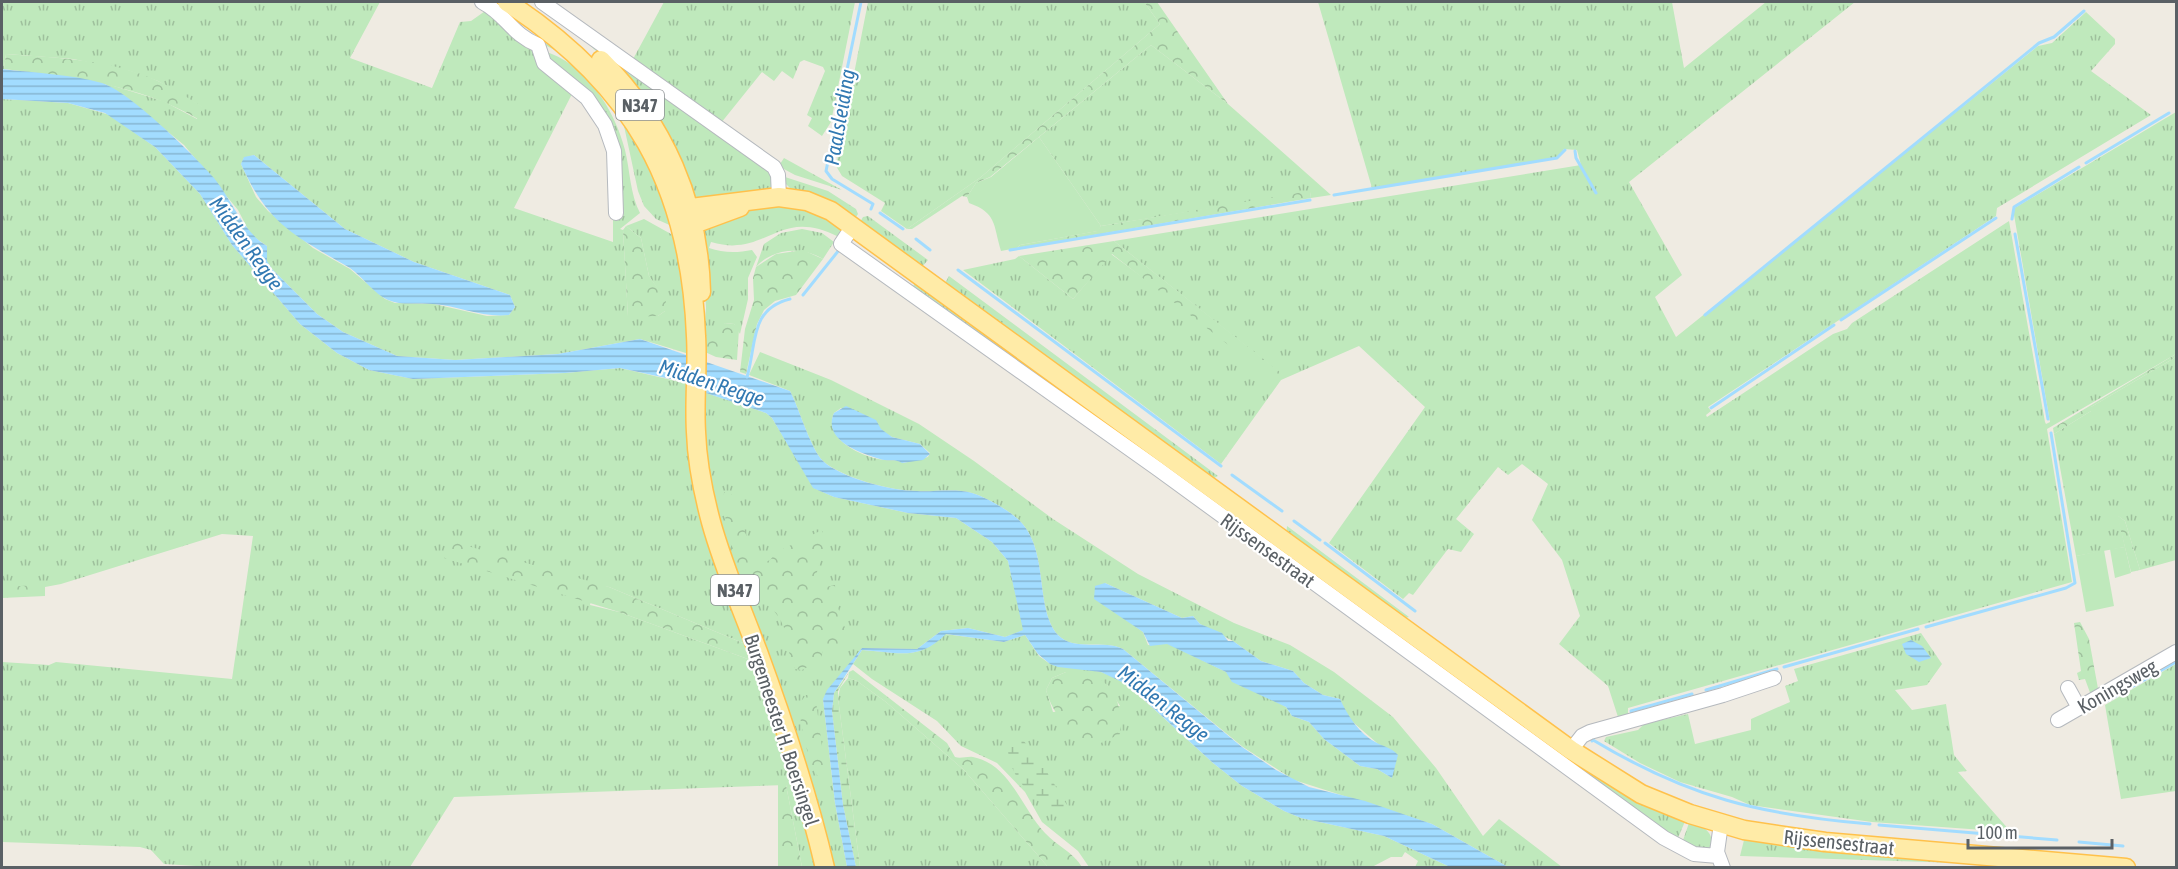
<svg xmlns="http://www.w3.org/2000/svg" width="2178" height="869" font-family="'Asap Condensed',sans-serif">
<defs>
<pattern id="grass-tufts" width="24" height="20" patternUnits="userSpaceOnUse" patternTransform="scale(1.5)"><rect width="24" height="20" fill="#bfe9bc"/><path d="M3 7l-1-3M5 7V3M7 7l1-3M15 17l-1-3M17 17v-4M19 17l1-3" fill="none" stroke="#9ec09c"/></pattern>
<pattern id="forest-crowns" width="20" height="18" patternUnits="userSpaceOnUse" patternTransform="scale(1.5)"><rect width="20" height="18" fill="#bfe9bc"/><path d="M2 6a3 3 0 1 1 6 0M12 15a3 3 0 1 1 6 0" fill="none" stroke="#9ec09c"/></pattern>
<pattern id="wetland-marsh" width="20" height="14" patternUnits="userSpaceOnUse" patternTransform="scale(1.5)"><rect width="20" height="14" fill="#bfe9bc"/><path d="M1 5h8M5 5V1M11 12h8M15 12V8" fill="none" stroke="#9ec09c"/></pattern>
<pattern id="water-rules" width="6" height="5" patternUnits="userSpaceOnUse" patternTransform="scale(1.5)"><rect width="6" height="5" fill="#a2dcff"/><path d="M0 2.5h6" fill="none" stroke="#87b6d2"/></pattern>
</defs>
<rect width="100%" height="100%" fill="#efebe2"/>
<path fill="url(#grass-tufts)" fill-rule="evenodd" d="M2,2H380L350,58L432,88L460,22L471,21L488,9L500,18L516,39L534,49L541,65L573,92L514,208L613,242V219L623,217C620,175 622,132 592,99C580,85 546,68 543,51C585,62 615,110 625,150C630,170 630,194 640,213L620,229L623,230L628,316H658L665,311V300L649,276L641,238L626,226L644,219L671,234L674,227L656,219L644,206L638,191L624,126L608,98L572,59L545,45L552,41L561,43C627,95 670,176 684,258C689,289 688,322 689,354L640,339L558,354L455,360L397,356L343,332L317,314L272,269L267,262V246L251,235L238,210L184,145L124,96L104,83L163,101L197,119L202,107L158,81L130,71L73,59L6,54L4,69H2ZM254,155L345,229L414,262L510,295L515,307L509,315L487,316L434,304L395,303L385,299L350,269L313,248L268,211L256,197L241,164L244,158Z
M664,2H855L831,122L822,136L808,126L812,118L807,115L825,71L823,67L804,60L800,62L793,79L782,71L774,81L762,72L721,123L632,61Z
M868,2H1144L1160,24L981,177L907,229L881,211L885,203L842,176L836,166Z
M1318,2H1672L1684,68L1766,2H1855L1629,182L1682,275L1655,297L1676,337L2038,46L2052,43L2086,12L2115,39V44L2091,71L2151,115L1997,208L1996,216L1708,407L1711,411L1706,415L1707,417L1833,334L1847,329L1852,323L2009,221L2045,422L2046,424L2050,422L2013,209L2176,112V354L2047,429L2072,582L1628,708V714L1618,717L1608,686L1559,644L1580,616L1562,560L1532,520L1548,484L1522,464L1508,475L1498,467L1456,519L1474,534L1461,552L1448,549L1413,595L1409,593L1403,599L1329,543L1425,407L1359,346L1281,380L1221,464L963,270L1015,259L1019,256L1073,299L1111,254L1280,378L1284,376L1114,241L1581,165L1577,150L1564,149L1558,157L1372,188Z
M565,22L771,172V187L769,190L697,199L693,196L610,64Z
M1151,45L1228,104L1331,195L1311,198L1310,192L1101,226L1039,137Z
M2,99L68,103L110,115L155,147L200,194L232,245L300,324L337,353L369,370L413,379L565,373L620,368L689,384L688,416L750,646L609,587L595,585L590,605L619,612L756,662L819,867H802L786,785L454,797L410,867L228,868L164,864L151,850L140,847L2,842V662L49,665L56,662L232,679L253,536L222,534L61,584L45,587H2Z
M784,158L842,190L795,175L782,168L780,164Z
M785,177L828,191L856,209L858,214L854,220L791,189L785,183Z
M767,204L803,206L845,228L839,237C777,205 768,259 711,242L709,248C723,253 737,253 752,250L757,257L748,278V299L740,334L734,324L725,323L705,349L703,345L706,308L702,235L708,227Z
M868,216L928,260L920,269L859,224L863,217Z
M802,229L822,233L834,242L823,259C802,246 773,248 756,267L764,244L781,233Z
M949,276L1218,476L1212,479L944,285Z
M918,280L1273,540L1269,546L951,317L953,314L913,286Z
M760,352L831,380L919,424L974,461L1053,519L1138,574L1234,623L1290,645L1334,672L1393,717L1436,768L1483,836L1499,819L1562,867H1508L1432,824L1294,780L1243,747L1123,649C1105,639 1074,652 1058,635C1034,608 1050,550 1019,520C1008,510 986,497 972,493C956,488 934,492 917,491C892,491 842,478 823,461C811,450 799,408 790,391L749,375ZM841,408L892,437L920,444L930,453L928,457L903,463C895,459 893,461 885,460C863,458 822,439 834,413ZM1105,583L1182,618L1193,616L1200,624L1233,641L1261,661L1293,671L1304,683L1323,695L1340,699L1347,717L1377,743L1392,778L1377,769L1360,766L1324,739L1309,722L1292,716L1286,707L1226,672L1167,643L1148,645L1143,632L1104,604Z
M2176,357V560L2140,570L2125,521L2118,516L2125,547L2076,556L2054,434L2091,411V407Z
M703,392L766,413L772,418L814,488L834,497L908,513L956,518L992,542L1008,561L1024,630L1005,637L968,628L941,631L917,649L862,648L823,699L835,803L847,867H832L769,657L717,515L704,438Z
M1287,526L1409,617L1405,618L1286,537Z
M1921,633L1942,664L1927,685L1895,690L1912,710L1946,704L1954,755L1967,771L1958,772L2011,832L1872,822L1750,805L1732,797L1680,782L1640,763L1604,741L1606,737L1638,730L1644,724L1688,714L1695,744L1751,730V719L1790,702L1785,686L1798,681L1794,669Z
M945,634L1004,642L1025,635L1039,656L1050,664L1101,672L1122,680L1213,763L1242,786L1284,811L1301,818L1384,836L1450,867H1415L1418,861L1405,852L1402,857H1391L1372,867H1089L1078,851L1042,822L1025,792L997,763L961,746L937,721L872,679L853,664L862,650C897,652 918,662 945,634ZM1066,672L1107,685L1120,706L1053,712L1046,690L1052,678Z
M2176,664V791L2121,799L2105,705Z
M848,678L857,681L886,702L964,770L1048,867H860L838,698L840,688Z
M1569,755L1686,819L1678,838L1675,839L1566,759Z
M1690,820C1702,826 1719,834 1708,850L1682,843Z
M1745,836L1967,860L1960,863L1740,856Z"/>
<path fill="url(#forest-crowns)" d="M1144,2H1157L1228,104L1151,45L990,177L976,183L967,197L962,196L912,229H907L981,177L1160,24Z
M6,54C57,58 110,59 158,81C173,88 188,98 203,107L198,119C139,84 70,77 4,69Z
M1310,191L1311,198L1017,248L1020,245L1097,231L1101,226Z
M626,226L641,238L649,276L666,300L665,311L658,316L628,317L623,230Z
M1114,241L1285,376L1277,383L1112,254L1073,299L1019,256Z
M803,250L823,259L796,295L775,301L764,310L757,324L746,374L740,372L745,329L754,300L753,278L756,267L776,254Z
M725,323L734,324L739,329L737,360L716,357L705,352L711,330Z
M2176,354V357L2091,407V411L2054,434L2053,428L2048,431Z
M724,492L732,495L757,566L770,560L777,552L822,530L825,543L812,590L835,585L836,602L851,645L833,651L824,648L820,660L802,670L795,669C786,653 790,638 781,621C771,603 752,591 742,573C730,552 723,516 724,492Z
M2117,515L2125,521L2140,570L2131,572Z
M447,540L609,587L750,646L756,662L619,612L444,558Z
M39,585L45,587V596L2,598V587Z
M2080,622L2089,639L2099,694L2092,698L2085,679L2079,680L2077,673L2081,671L2074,623Z
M853,670L947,743L955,757C961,759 967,756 973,757C1010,764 1022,809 1045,833C1057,846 1073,852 1082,867H1048L964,770L886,702L857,681L848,678L849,672Z
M1066,672C1107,671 1124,695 1120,734L1088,749C1070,730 1053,716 1046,690L1052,678Z
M806,695H813L816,701L826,778L823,781C810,776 799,719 799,704Z
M778,785H786L802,867H778Z"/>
<path fill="url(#wetland-marsh)" d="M849,672L838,691V698L860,867H856L843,805L832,711L834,693Z
M1017,735C1039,753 1053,784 1069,808L1056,817C1028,789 1010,783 1007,742Z"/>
<path fill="#bfe9bc" d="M1039,137L1101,226L1098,231L1020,245L1017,248L1001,251C993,224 997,213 969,203L967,197L976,183L991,177Z
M2125,547L2131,573L2115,578L2110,549Z
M2104,550L2114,606L2086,612L2076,556Z"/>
<path fill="url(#water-rules)" d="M2,69C34,73 70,74 102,83C129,91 194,155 214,178C232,200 243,232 267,246V261L272,269L317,314L343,332L397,356L455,360L558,354L640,339L790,391C799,408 811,450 823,461C841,478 892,491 917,491C934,492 956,488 972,493C986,497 1008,510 1019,520C1050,550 1034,608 1058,635C1074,652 1105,639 1123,649L1242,747L1276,770L1309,787L1365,801L1432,824L1508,867H1450L1384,836L1301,818L1284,811L1242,786L1213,763L1128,685L1101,672L1058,667L1050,664L1038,654L1025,635L1004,642L946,634C918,662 897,652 862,650L834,693L832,711L843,805L856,867H847L835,803L823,699L827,690L862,648L917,649L941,631L968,628L1005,637L1023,630L1008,561L992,542L956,518L908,513L834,497L813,488L772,418L766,413L703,392L689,383L620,368L565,373L413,379L369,370L337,353L300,324L232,245L200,194L155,147L105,113L68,103L2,99Z
M254,155L345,229L414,262L510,295L515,307L509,315C482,318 460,306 433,304C419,302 402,306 388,300C374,294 363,277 350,268C295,236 268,225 241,164L244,157Z
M846,406L876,420L881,429L892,437L920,444L930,454L923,460L902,463C894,458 889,462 880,459C860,453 822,440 834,413Z
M1105,583L1182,618L1193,616L1200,624L1222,633L1228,641H1233L1261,661L1293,671L1304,683L1323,695L1340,699C1348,716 1359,734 1377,743C1385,747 1392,748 1398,755L1392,778L1377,769L1360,766L1324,739L1309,722L1292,716L1286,707L1232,682L1226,672L1167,644L1150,646L1143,632L1094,599L1095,586Z
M1911,640L1922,646L1931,658L1919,662L1906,654L1902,644Z"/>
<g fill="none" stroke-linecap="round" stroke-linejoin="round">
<path stroke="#a2dcff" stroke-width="3" d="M861,2L826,171L832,179L873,204L871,209
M1575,151L1576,158L1596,193
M2086,163L2169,113
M1334,195L1557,158L1565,150
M880,213L903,229
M2012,219L2014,207L2079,167
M2015,234L2048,419
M916,239L930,250
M1010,250L1310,200
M958,270L1221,466
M803,295L839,250
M1705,315L2039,43L2054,37L2084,11
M1841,320L1996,218
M747,377C757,344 749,309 790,299
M1711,408L1834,325
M1232,475L1282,511
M1294,521L1320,540
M1325,543L1415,611
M1926,627L2066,588L2075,583L2051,433
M1784,667L1918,629
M1706,690L1777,669
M2107,701L2176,662
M1632,714L1631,711L1692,694
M1592,741L1593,740C1688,797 1760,815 1870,824
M1879,825L2057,840
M2079,842L2123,846"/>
<defs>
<path id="minor" d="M482,2C507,15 511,34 538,45
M542,2L774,167L778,175L779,197
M538,45L544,63L587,98L605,125L614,151L616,213
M853,226L841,244L1158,469L1664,838L1694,854L1718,856
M2068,688L2079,708
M2058,720L2176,652
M1571,750L1582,736L1590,732L1723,695L1774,678
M1721,824L1717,852L1723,868"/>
<path id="major" d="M507,2C633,84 690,185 696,336C698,368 694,400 696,432C697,462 703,492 711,522C723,566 742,609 758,652C784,723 808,795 825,868
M601,60C664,123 699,203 701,292
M679,219L691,208L779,197L807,201L831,211L1571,750L1641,794L1690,814L1744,830L1825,842L2126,868
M684,221L694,224L740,207"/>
</defs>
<use href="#minor" stroke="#b5b9be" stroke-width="16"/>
<use href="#major" stroke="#ffc14b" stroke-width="21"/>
<use href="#minor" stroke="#fff" stroke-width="14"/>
<use href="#major" stroke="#ffeba7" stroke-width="18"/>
</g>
<g text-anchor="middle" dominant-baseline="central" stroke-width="4.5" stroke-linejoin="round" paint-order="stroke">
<g fill="#fff" stroke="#8c9093" stroke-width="1.5">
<rect x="616" y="90" width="48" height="30" rx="4.5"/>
<rect x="711" y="575" width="48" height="30" rx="4.5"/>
</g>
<g font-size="18" font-weight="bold" fill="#5a6065">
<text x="640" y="105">N347</text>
<text x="735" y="590">N347</text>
</g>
<g font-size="20" fill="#5a6065" stroke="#fff">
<text transform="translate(1268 550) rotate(36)">Rijssensestraat</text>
<text transform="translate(2117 686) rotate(-30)">Koningsweg</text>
<text transform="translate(782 730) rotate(72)">Burgemeester H. Boersingel</text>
<text transform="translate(1839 842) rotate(6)">Rijssensestraat</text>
</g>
<g font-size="21" font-style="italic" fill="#3279b2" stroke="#fff">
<text transform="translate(839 117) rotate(-80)">Paalsleiding</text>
<text transform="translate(247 243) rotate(54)">Midden Regge</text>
<text transform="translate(712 382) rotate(18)">Midden Regge</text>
<text transform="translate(1164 703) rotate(38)">Midden Regge</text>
</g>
</g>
<rect width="2178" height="869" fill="none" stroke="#5a6065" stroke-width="6"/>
<path d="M1968 839v9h144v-9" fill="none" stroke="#5a6065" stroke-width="3"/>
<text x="1977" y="839" font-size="18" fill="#5a6065" stroke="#ffffff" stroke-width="4.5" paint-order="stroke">100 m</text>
</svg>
